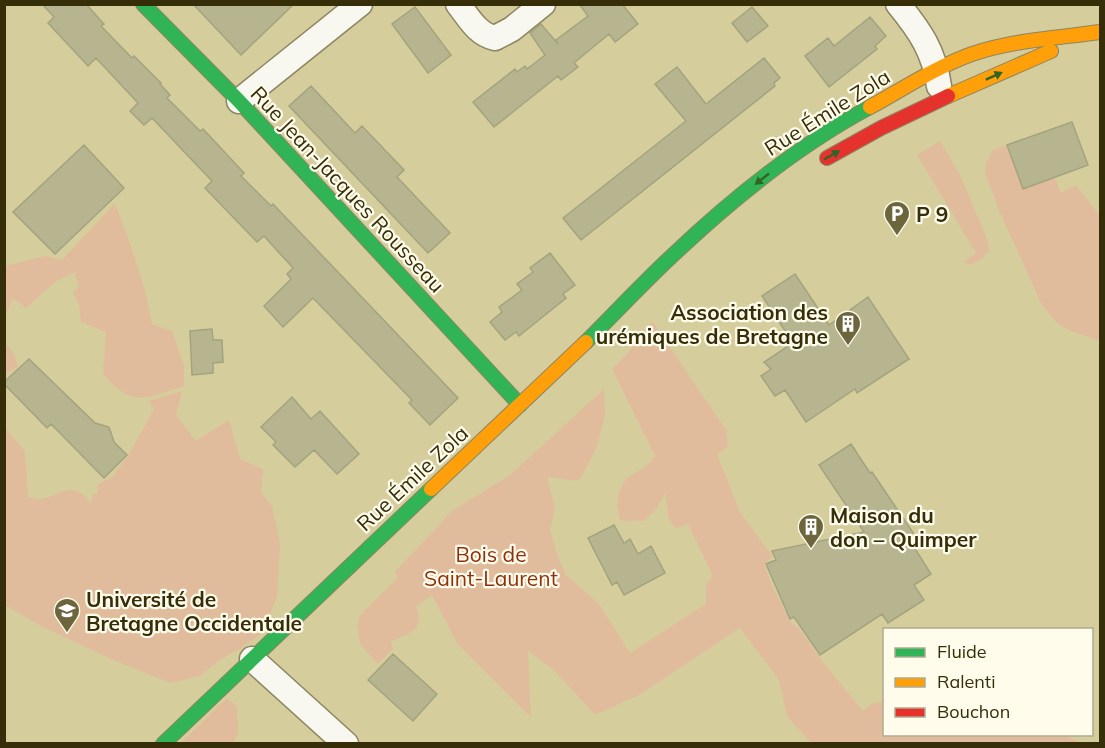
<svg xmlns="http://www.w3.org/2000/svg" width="1105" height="748" font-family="Mulish,sans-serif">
<rect width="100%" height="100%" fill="#d6cd9d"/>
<path fill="#e0bc9d" d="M940,141L960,175L988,241L989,250L983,258L971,265L964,262L976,253L917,155Z
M1006,145L1023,188L1055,178L1061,193L1076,185L1100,216V341L1071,331L1057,323L1042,305L1001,215L985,173L986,164L992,151Z
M115,203C130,243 145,282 152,324L172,331L184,366V386C143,398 135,409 103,374L106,332L81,322L79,305L73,292L79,287L75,272L55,282L26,308L13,298L5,315V266L45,256L62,260Z
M652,321L726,430L728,447L717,454L740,512L773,557L764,564L772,586L791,623L799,628L822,661L863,711L873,703L884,702V734H1062L1082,743H811L787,716L779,680L740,628L641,694L595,715L554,670L528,651L531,717L457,643L432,595L416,606C425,630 411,633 391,641L393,649L378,664L360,644L357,626L360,615L398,578L395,572L452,511L510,475L604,389L605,416L596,449L579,481L547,477L555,508L550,529L557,555L566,575L599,604L630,653L706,604V585L713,576L688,524L676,528L669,520L665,493L656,509L644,521C635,519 629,523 620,520C616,506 616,489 628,478C640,468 645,471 655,456L612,369L628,353Z
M5,343L14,354L18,367L5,373Z
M182,391L176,415L196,441L229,420L240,459L263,469L261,492L272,506L280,544L277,597L262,633L241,648L218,661L200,676L170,683L111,659L37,624L5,605L4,427L25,451L28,497C32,497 35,499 38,499C58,499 71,475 91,504L92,495L98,493L97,485L113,476L128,456L154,409L149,401Z
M226,699L232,702L237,707L238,732L234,743L180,744Z"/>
<path fill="#b6b590" stroke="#a3a37d" stroke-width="1.5" d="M42,4H86L104,24L101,26L132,58L134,56L161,83L160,84L170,95L167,98L200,131L203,129L244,173L241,176L271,206L273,204L458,398L430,425L409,403L412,400L313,298L283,327L264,306L291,279L287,274L293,268L264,236L257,242L205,188L212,181L152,118L144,125L130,111L138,103L96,58L88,66L48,23L54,17Z
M193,4H294L241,55Z
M579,4H622L638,24L615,42L609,34L574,63L578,67L561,80L558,76L494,127L473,102L515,69L517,72L525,66L527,69L545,55L530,33L541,24L558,44L556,40L588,16Z
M415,7L451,55L428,73L392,24Z
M752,7L768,26L747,42L732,23Z
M870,17L886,36L875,46L877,49L829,87L805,56L828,38L834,46Z
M764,58L780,78L774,83L775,86L581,240L563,218L686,121L655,84L677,67L706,104Z
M311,86L355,133L362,126L404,170L397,177L450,233L428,253L289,106Z
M1072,122L1088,165L1023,189L1007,145Z
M84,145L124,188L55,254L13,212Z
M550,253L575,285L563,294L566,298L519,336L516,332L505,340L490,322L502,312L499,307L522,290L517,284L533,272L530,268Z
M795,274L829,325L868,297L909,359L857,393L855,389L806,422L785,390L775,396L761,376L771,369L764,362L793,343L762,296Z
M212,329L213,340H222L223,362L213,363V373L192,375L190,331Z
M29,359L95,423L109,427L114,442L127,455L104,478L51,424L47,428L4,384V382Z
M292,397L311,419L320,411L359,454L337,474L314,450L295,467L273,445L276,442L261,427Z
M851,444L870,473L872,472L918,540L912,544L931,574L914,585L924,600L888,623L882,614L820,655L794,617L790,619L766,564L776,560L772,551L864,532L819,465Z
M614,525L624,543L630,539L638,554L651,546L665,573L624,595L617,582L612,585L588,538Z
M393,654L437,694L413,721L368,680Z"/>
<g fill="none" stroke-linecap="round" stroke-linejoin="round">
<defs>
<path id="street" d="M458,4C469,18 477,34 495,38L512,29L543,4
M898,4C920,31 934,51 939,86
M239,101L360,4
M252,659L346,744"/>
<path id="fast" d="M143,4L239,101L520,405
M586,342C615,313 643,283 673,255C733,198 797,146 870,107
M163,744L431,489"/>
<path id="slow" d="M948,96L1051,51
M870,107C903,89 936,67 972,54C1013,40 1058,38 1100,32
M431,489L586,342"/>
<path id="jam" d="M827,158L881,128L948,96"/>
</defs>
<use href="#street" stroke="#8b8562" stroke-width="27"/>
<use href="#fast" stroke="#8b8562" stroke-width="16"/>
<use href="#slow" stroke="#8b8562" stroke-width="16"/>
<use href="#jam" stroke="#8b8562" stroke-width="16"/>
<use href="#street" stroke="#f9f8f0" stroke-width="24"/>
<use href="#fast" stroke="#30b455" stroke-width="14"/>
<use href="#slow" stroke="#ff9f0a" stroke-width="14"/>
<use href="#jam" stroke="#e5322d" stroke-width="14"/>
</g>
<defs><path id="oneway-solid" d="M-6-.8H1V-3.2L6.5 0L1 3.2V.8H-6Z" transform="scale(1.5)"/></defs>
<g fill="#336427">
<use href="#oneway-solid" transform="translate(994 76) rotate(-24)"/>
<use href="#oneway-solid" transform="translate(832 155) rotate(-30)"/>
<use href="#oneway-solid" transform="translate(762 179) rotate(142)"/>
</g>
<defs>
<symbol id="parking-pin" viewBox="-11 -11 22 30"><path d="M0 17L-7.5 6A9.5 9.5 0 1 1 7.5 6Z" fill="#6d663d" stroke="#fffcec"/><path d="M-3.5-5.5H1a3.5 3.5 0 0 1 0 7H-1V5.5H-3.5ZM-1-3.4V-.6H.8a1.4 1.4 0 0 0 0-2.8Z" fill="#fff"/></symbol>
<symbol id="building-pin" viewBox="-11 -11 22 30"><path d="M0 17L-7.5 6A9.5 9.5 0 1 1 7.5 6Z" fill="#6d663d" stroke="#fffcec"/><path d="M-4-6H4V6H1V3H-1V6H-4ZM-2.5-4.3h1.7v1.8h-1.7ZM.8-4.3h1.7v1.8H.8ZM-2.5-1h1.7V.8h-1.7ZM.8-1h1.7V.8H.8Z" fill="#fff"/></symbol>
<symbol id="university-pin" viewBox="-11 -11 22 30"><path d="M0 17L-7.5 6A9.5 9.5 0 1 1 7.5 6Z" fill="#6d663d" stroke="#fffcec"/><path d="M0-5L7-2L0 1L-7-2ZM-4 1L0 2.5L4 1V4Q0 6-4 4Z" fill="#fff"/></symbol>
</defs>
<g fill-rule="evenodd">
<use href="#parking-pin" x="882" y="199" width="30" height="40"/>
<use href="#building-pin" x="833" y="309" width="30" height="40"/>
<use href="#building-pin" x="796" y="512" width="30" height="40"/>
<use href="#university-pin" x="52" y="596" width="30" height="40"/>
</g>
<g text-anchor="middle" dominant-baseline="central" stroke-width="4.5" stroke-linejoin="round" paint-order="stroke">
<g font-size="21" fill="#352e09" stroke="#fffcec">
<text transform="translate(827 112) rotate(-32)">Rue Émile Zola</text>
<text transform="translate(348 189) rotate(47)">Rue Jean-Jacques Rousseau</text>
<text transform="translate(412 478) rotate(-43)">Rue Émile Zola</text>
</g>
<g font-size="21" font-weight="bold" fill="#352e09" stroke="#fffcec" text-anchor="start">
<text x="916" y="214">P 9</text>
<text x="828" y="312" text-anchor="end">Association des<tspan x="828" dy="24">urémiques de Bretagne</tspan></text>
<text x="830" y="515">Maison du<tspan x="830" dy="24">don – Quimper</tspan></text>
<text x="86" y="599">Université de<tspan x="86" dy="24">Bretagne Occidentale</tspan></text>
</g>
<g font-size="21" fill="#90300b" stroke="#fffcec">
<text x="491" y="554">Bois de<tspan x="491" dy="24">Saint-Laurent</tspan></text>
</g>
</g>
<rect width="1105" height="748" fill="none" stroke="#352e09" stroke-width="12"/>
<rect x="883" y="628" width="210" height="108" fill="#fffcec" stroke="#aeaa91" stroke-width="1.5"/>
<rect x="895" y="648" width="30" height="9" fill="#30b455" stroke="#aeaa91" stroke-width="1.5"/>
<text x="937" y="658" font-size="18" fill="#352e09">Fluide</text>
<rect x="895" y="678" width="30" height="9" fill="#ff9f0a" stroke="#aeaa91" stroke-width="1.5"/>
<text x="937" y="688" font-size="18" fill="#352e09">Ralenti</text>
<rect x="895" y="708" width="30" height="9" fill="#e5322d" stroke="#aeaa91" stroke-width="1.5"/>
<text x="937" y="718" font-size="18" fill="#352e09">Bouchon</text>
</svg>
